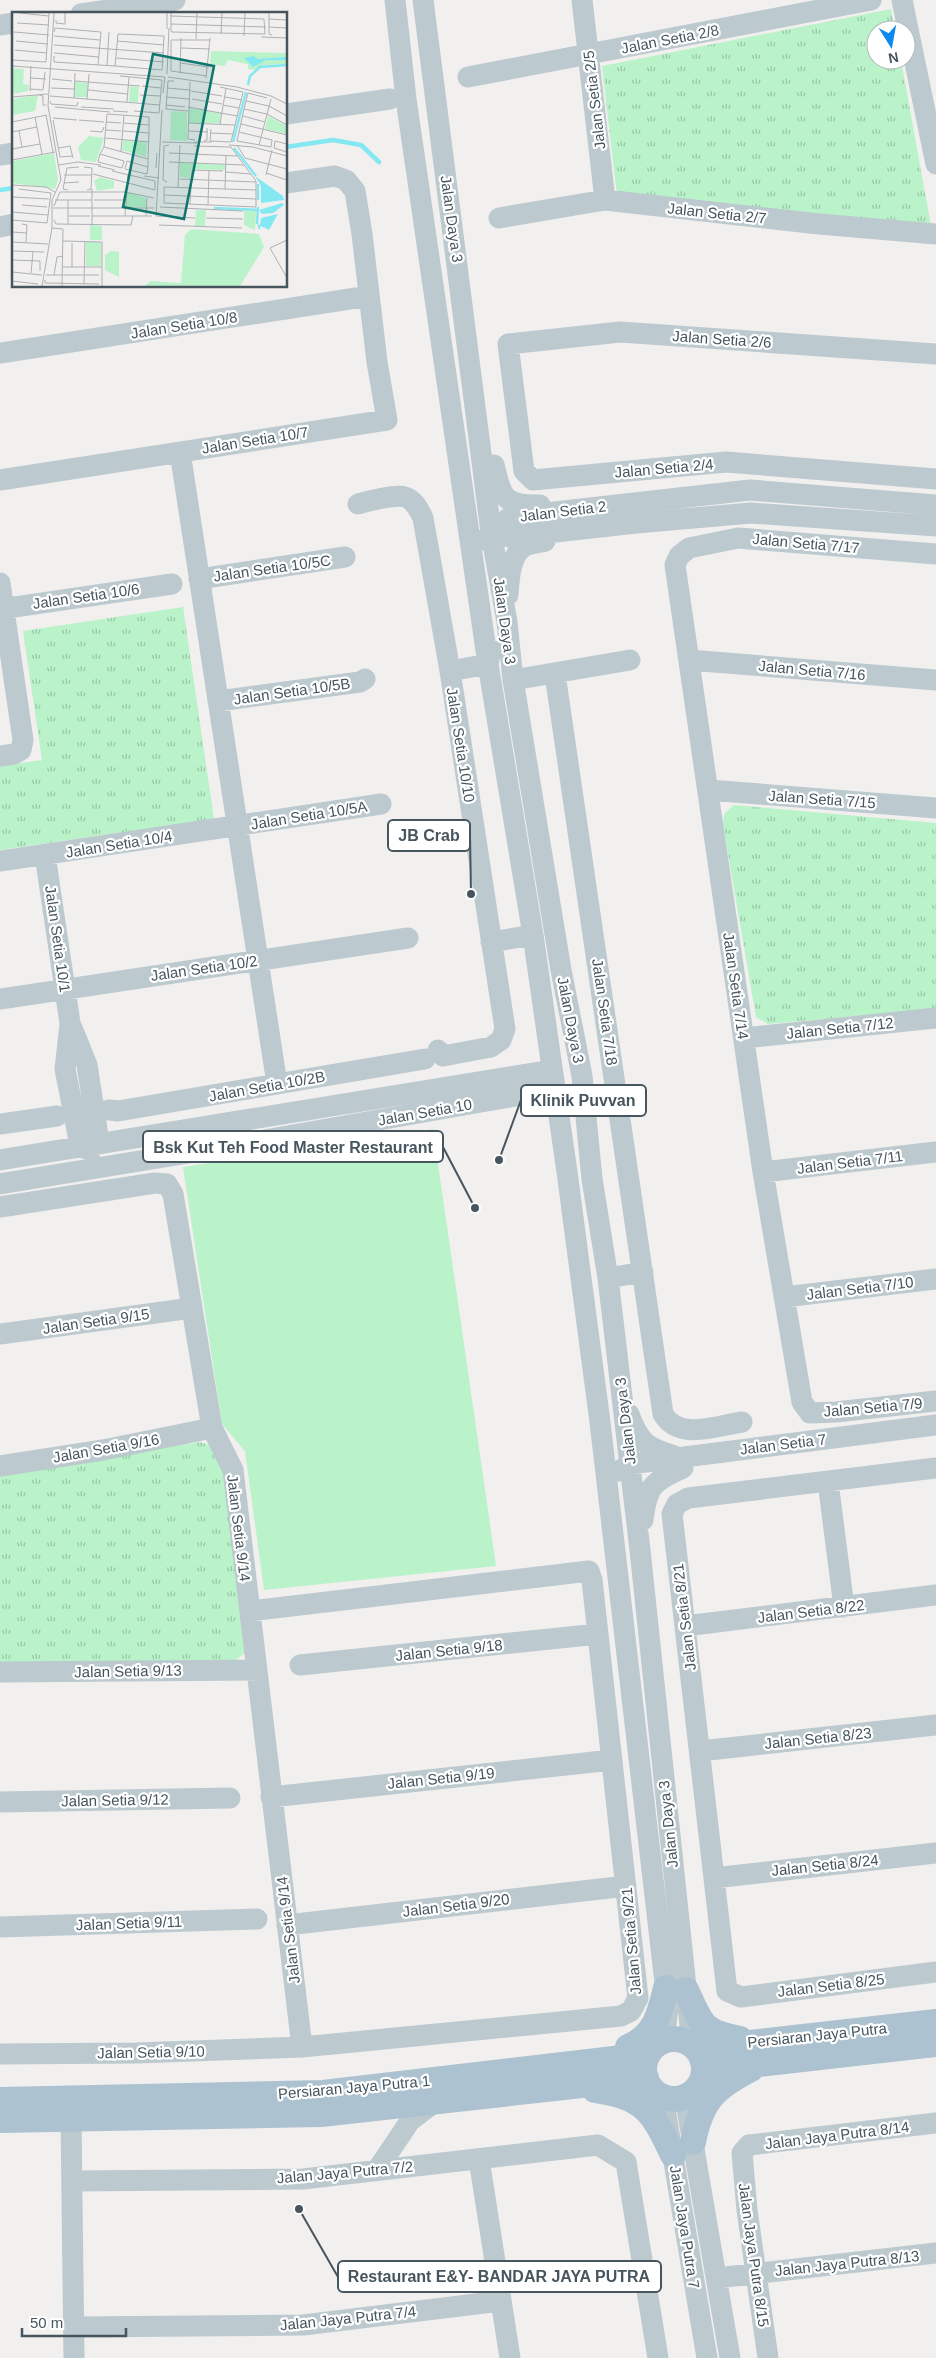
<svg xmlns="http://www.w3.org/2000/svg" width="936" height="2358" font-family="Helvetica,sans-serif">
<defs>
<pattern id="park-tufts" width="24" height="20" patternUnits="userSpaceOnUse" patternTransform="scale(1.25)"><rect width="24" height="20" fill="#baf2c9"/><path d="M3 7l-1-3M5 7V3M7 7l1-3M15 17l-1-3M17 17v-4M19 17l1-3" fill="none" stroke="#99c7a6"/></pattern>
</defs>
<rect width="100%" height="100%" fill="#f2efef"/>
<path fill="#baf2c9" d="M433,1129L496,1566L264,1590L245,1451L222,1424L183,1167Z"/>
<path fill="url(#park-tufts)" d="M891,9L895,30H876V60H901L931,226L617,196L602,66Z
M183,607L214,819L0,850V766L42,760L23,631Z
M734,805L936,823V1009L768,1024L756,1017L723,825L724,814Z
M200,1442L209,1445L225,1463L247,1651L236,1660L0,1665V1474Z"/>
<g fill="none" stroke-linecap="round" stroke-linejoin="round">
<path stroke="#84e8f2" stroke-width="4.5" d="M286,147L333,140L361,145L379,162
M0,190L14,188"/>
<path stroke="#bcc9cf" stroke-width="21" d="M395,0L406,99L488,664L533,935L567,1172L600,1422L668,2008L664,2040
M423,0L491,532L507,622L513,680L561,970L582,1076L592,1179L608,1278L640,1550L692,2044
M582,0L605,200
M902,0L936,164
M81,14L175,0
M0,25L14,23
M468,77L871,0
M286,114L390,99
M0,155L14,153
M499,218L605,200L819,224L936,234
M0,227L14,224
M0,353L369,296
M936,354L620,332L508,344L524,471L533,480L726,462L936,479
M180,452L277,1084
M494,465C502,498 504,506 540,505
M0,480L387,420L377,362L362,234L355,191L346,180L335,176L286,183
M358,504C368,501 396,494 405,497C415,500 419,510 423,518L450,671L505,1029L501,1040L491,1047L443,1056L438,1050
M491,532L510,537L636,523L751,513L936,526
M485,540L491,532L510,517L750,490L936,505
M936,554L738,538L689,548L679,556L675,565L763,1172L802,1402L810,1413L836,1412L936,1401
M199,579L345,557
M0,583L23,740L21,750L14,754L0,756
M508,595C509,580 510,554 525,546C530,543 540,543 545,541
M0,609L172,584
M689,660L936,680
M450,671L488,664L491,650
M555,674L663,1414C679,1441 716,1426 742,1422
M513,680L630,660
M218,701L360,682L365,679
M709,790L936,808
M45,855L70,1023L87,1065L99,1142L88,1150
M0,861L381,804
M491,942L533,935
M0,999L408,938
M70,1025L65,1069L80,1145L92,1149
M744,1038L936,1018
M109,1110L118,1111L425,1059
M0,1124L57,1116
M0,1160L552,1070
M763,1172L936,1152
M0,1184L219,1148L555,1089
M0,1207L155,1183L167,1184L173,1194L212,1428L233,1470L302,2047
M608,1278L643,1272
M784,1297L936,1279
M0,1334L192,1308
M629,1414C639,1442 647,1448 675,1456
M0,1466L103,1450L212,1428
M936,1468L688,1498L677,1504L672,1514L727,1991L741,1997L936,1972
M619,1471L630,1464L936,1425
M828,1482L844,1607
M643,1520C647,1486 653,1481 683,1468
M685,1626L936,1595
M300,1665L598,1634
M0,1672L256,1670
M700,1751L936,1725
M271,1797L612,1760
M0,1802L230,1798
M714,1878L936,1853
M287,1925L626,1886
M0,1927L257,1919
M0,2054L136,2053L302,2047L621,2016L631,2011L638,1998L592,1580L589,1571L250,1611
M663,2097L707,2358
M685,2097L730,2358
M71,2118L74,2358
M479,2159L510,2358
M377,2170L410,2121L435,2102
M72,2181L303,2179L598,2145L626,2162L658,2358
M717,2278L936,2253
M74,2327L303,2325L501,2301
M768,2358L747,2210L742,2153L749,2145L936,2123"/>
<path stroke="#adc2d0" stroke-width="26" d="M686,1990C702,2024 701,2032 740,2039
M644 2069a30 30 0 1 1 60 0a30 30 0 1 1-60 0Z
M628,2047C655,2036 660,2013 666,1988
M697,2049L936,2022
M705,2070L936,2044
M595,2090C646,2098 652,2111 673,2155
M0,2100L323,2093L648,2055
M0,2120L321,2114L646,2078
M693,2142C701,2101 714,2088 751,2069"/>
</g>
<g text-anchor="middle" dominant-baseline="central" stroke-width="4.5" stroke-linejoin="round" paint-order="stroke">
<g font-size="15" fill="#46555e" stroke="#fff">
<text transform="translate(670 39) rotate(-11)">Jalan Setia 2/8</text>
<text transform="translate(594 100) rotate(-97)">Jalan Setia 2/5</text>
<text transform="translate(717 213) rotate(6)">Jalan Setia 2/7</text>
<text transform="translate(452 219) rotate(82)">Jalan Daya 3</text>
<text transform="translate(184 325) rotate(-9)">Jalan Setia 10/8</text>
<text transform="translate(722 339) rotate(4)">Jalan Setia 2/6</text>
<text transform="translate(255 440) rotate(-9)">Jalan Setia 10/7</text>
<text transform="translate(664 468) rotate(-5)">Jalan Setia 2/4</text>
<text transform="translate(563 511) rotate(-7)">Jalan Setia 2</text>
<text transform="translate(806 543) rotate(5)">Jalan Setia 7/17</text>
<text transform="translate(272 568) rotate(-8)">Jalan Setia 10/5C</text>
<text transform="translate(86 596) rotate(-8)">Jalan Setia 10/6</text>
<text transform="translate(505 621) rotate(82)">Jalan Daya 3</text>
<text transform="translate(812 670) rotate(5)">Jalan Setia 7/16</text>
<text transform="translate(292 691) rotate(-8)">Jalan Setia 10/5B</text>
<text transform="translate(461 745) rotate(81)">Jalan Setia 10/10</text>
<text transform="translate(822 799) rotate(4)">Jalan Setia 7/15</text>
<text transform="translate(309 815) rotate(-9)">Jalan Setia 10/5A</text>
<text transform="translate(119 844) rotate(-9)">Jalan Setia 10/4</text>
<text transform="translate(58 939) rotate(82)">Jalan Setia 10/1</text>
<text transform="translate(204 968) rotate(-8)">Jalan Setia 10/2</text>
<text transform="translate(736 986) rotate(82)">Jalan Setia 7/14</text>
<text transform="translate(605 1012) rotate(82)">Jalan Setia 7/18</text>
<text transform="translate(571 1020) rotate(79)">Jalan Daya 3</text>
<text transform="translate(840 1028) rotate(-6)">Jalan Setia 7/12</text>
<text transform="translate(267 1086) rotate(-10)">Jalan Setia 10/2B</text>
<text transform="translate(425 1112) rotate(-10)">Jalan Setia 10</text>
<text transform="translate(850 1162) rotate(-7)">Jalan Setia 7/11</text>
<text transform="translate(860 1288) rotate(-7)">Jalan Setia 7/10</text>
<text transform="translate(96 1321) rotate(-8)">Jalan Setia 9/15</text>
<text transform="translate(873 1407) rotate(-5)">Jalan Setia 7/9</text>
<text transform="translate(625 1421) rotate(-97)">Jalan Daya 3</text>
<text transform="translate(783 1444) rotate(-7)">Jalan Setia 7</text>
<text transform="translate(106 1448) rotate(-10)">Jalan Setia 9/16</text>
<text transform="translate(239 1528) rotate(83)">Jalan Setia 9/14</text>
<text transform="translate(811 1611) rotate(-7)">Jalan Setia 8/22</text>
<text transform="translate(684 1617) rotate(-97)">Jalan Setia 8/21</text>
<text transform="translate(449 1650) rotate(-6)">Jalan Setia 9/18</text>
<text transform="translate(128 1671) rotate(-1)">Jalan Setia 9/13</text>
<text transform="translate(818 1738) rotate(-6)">Jalan Setia 8/23</text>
<text transform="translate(441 1778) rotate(-6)">Jalan Setia 9/19</text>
<text transform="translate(115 1800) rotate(-1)">Jalan Setia 9/12</text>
<text transform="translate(668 1824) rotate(-96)">Jalan Daya 3</text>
<text transform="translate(825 1865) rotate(-6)">Jalan Setia 8/24</text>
<text transform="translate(456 1905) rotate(-7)">Jalan Setia 9/20</text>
<text transform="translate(129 1923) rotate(-2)">Jalan Setia 9/11</text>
<text transform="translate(288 1930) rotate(-97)">Jalan Setia 9/14</text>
<text transform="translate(631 1941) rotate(-95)">Jalan Setia 9/21</text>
<text transform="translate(831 1985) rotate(-7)">Jalan Setia 8/25</text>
<text transform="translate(817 2035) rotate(-6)">Persiaran Jaya Putra</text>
<text transform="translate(151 2052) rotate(-1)">Jalan Setia 9/10</text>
<text transform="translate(354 2087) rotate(-5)">Persiaran Jaya Putra 1</text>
<text transform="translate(837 2135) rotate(-7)">Jalan Jaya Putra 8/14</text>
<text transform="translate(345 2172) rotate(-5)">Jalan Jaya Putra 7/2</text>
<text transform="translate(685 2227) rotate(81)">Jalan Jaya Putra 7</text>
<text transform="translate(754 2255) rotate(82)">Jalan Jaya Putra 8/15</text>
<text transform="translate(847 2263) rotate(-6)">Jalan Jaya Putra 8/13</text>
<text transform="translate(348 2318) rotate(-6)">Jalan Jaya Putra 7/4</text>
</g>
</g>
<g transform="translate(12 12)">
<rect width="275" height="275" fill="#f2efef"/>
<path d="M0,56L12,57L11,72L17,73L16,79L0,82ZM26,83L23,99L0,103V87ZM159,99L175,100V129L158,128ZM232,198L244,199L243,218L232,213ZM179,217L247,222L252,235L228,274H133L138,269L169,271L173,223ZM99,239L107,240V265L93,258V243Z" fill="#baf2c9"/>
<path d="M77,124L92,126L84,150L69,148L66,135ZM78,213L90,214V228H78Z" fill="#baf2c9"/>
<path d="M199,39L275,41V52L252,53L243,58L236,57V52L216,48L213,54L198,52ZM63,70L76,71L75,85H62ZM118,74L127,75L126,90H117ZM177,96L209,101L208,111H177ZM256,104L275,114V122L253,117ZM111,128L135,131L134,145L110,138ZM42,141L46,168L43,177L0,171V149ZM168,151L213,153V158L179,157L178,166L168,165ZM88,165L102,169V176L85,179L82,169ZM114,180L134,186V195H114ZM184,198H194L193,214H183ZM74,230H89V254H74Z" fill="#baf2c9"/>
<path d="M241,44L246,47L274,45L275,48H254L241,55L232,46ZM243,164L271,184L272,188L249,191V174ZM270,191L272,193L261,201L250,202L247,198ZM266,202L257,218L249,214L247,218L245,212L248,213L249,206Z" fill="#84e8f2"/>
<path fill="none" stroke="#84e8f2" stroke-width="2.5" d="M236,73L238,64L248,55L275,53M221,130L234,80M222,136L244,164M246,188V172M202,196L247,198M245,212L246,195"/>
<path fill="none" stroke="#adb1b5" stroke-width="1" d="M8,1L37,4M257,1V22L260,23M159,4L252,7L253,22L160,20L159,19V1M257,7L275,8M44,8V11L53,12V1M5,11L37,13M159,12L254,15M257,15L275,16M155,17V1M2,20L37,23M42,20L43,16L89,20L86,53M209,22L210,1M42,24L88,28M232,24L233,1M249,25L275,26M184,27L185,1M4,29L36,32M105,29L152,33M42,33L152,41M169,36L198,37M3,38L35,41M42,41L87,45M42,44V50L103,54L150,58L152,24L106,22L103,54M104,46L152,50M0,48L34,50L37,1M168,51L197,55M0,54L153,65M95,54L97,20M168,61L169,26M155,62L157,16M108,64L150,68L147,101L122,99M195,64L159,59V28H198M156,65L225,75L259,84L275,92M19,66L34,67M194,66L198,26M40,67L60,69M63,69L128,74M162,69H156L154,97L176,99M178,70L176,127L183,128M130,74L149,76M39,76L63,77M155,76L178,78M18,77L31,78L33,60M76,78L116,82M18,79L19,54M179,79L210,84M151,81L153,65M27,83L31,84V93H34M128,83L149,84M38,84L148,93M0,85L36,82M154,85L177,87M213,85L230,88M62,86L63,61M75,87L77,62M180,87L210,92M38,89L39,92L65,94L66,90M234,89L257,94L275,104M115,90L117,65M154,93L173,95M211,93L227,96M43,95L98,100M69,95L102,97M176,95L225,104M232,97L255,102L275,113M150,98L144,204L183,206M193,98L198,73M101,99L116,100M34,103L41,140M231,104L253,110M23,105L30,142M41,106L65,108M41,108L48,145L61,144M67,108L92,110M0,110L35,103M94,110L109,111M111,111L137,113M176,111L223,113M208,112L214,76M229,112L275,123M199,117L198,129L219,130L231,80L208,75M94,118L109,119M7,119L10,135M78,119L90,120L92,115M111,119L137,121M176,119L196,120M0,120L25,115M227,120L260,128L259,135L225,129L227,120L232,97L236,81L255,86M198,121L221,122M93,126L137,130M192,129L195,128V116M150,130L185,131M182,130H200M275,132L263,129L262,136L275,140M217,133L241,135L275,144M225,133L233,146L275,157M247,133L259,87M182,134L219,135L244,169V195L152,191V175L244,178M92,135L136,147M47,136L58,134L61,146M0,137L28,132M109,139L112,103M157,141L226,144M88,142L112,149L110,156L86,150L88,142L92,135L95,102L137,105V121L136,147V155L135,162L113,157L115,149L136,155M0,148L43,140M157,150L232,153M47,153L66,150L89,153M86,154L103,158M72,155L80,156L79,177L75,178M144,156L145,141M214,160L239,162M254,161L275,168M81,162L143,178V169L100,159M52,163H80M254,163L260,138M132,164L147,166M168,167L244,170M155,170L151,168L152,134L157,133M52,171L67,170M0,173L34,175L43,180M166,175L168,133M80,177V213M213,177L214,143M56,178L51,177L55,156L67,155M152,183L244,187M0,185L37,187M43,188H80M82,188H113M178,192L180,158L211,159M10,193L35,195M196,193L197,158M42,194L48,180H113L142,186M148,195L231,199M41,196H142M0,200L36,203M56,204H78M80,204H140M113,204L116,162M134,204L135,186M194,206L231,207M0,208L35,211L39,181L7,177M42,208L44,212L119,213L121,204M10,212L15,213L14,230M56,212V188M147,213L230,216M40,216L51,217L50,274M0,220L15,221M51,229L90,230V274M0,230L36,232M0,239L32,240M0,248L28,249V259M51,255H90M60,255V231M0,260L30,263M19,261L21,240M34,263H87M42,263L45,245L51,244M275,266L258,236L275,228M33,268V271L87,272M0,269L26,272M72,272L73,229M30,274L40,216V188L49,168L36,94L42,1"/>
<path fill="#0f766e" fill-opacity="0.15" stroke="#0f766e" stroke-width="2.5" d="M141,42L202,54L172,207L111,195Z"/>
<rect width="275" height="275" fill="none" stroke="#46555e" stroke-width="2.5"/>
</g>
<path fill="none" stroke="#46555e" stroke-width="2" d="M471 894L470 835M499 1160L521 1100M475 1208L443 1147M299 2209L338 2277"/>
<g fill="#46555e" stroke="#fff" stroke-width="2">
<circle cx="471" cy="894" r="5"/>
<circle cx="499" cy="1160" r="5"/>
<circle cx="475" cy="1208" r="5"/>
<circle cx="299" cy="2209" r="5"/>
</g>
<g fill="#fff" stroke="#46555e" stroke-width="2">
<rect x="388" y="820" width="82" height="31" rx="5"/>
<rect x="521" y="1085" width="125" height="31" rx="5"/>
<rect x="143" y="1131" width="300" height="31" rx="5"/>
<rect x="338" y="2261" width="323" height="31" rx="5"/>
</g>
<g font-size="16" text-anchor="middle" font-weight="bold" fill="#46555e">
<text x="429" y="841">JB Crab</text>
<text x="583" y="1106">Klinik Puvvan</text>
<text x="293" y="1153">Bsk Kut Teh Food Master Restaurant</text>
<text x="499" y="2282">Restaurant E&amp;Y- BANDAR JAYA PUTRA</text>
</g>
<g transform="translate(891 45) rotate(169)"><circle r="24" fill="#ffffff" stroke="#b5bbbf"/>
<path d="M0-4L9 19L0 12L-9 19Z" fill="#0c89ef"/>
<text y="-8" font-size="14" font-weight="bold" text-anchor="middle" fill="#46555e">N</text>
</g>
<path d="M22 2328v8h104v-8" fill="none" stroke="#46555e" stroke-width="2.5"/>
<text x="30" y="2328" font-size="15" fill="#46555e" stroke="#ffffff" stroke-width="4" paint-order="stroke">50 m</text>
</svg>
